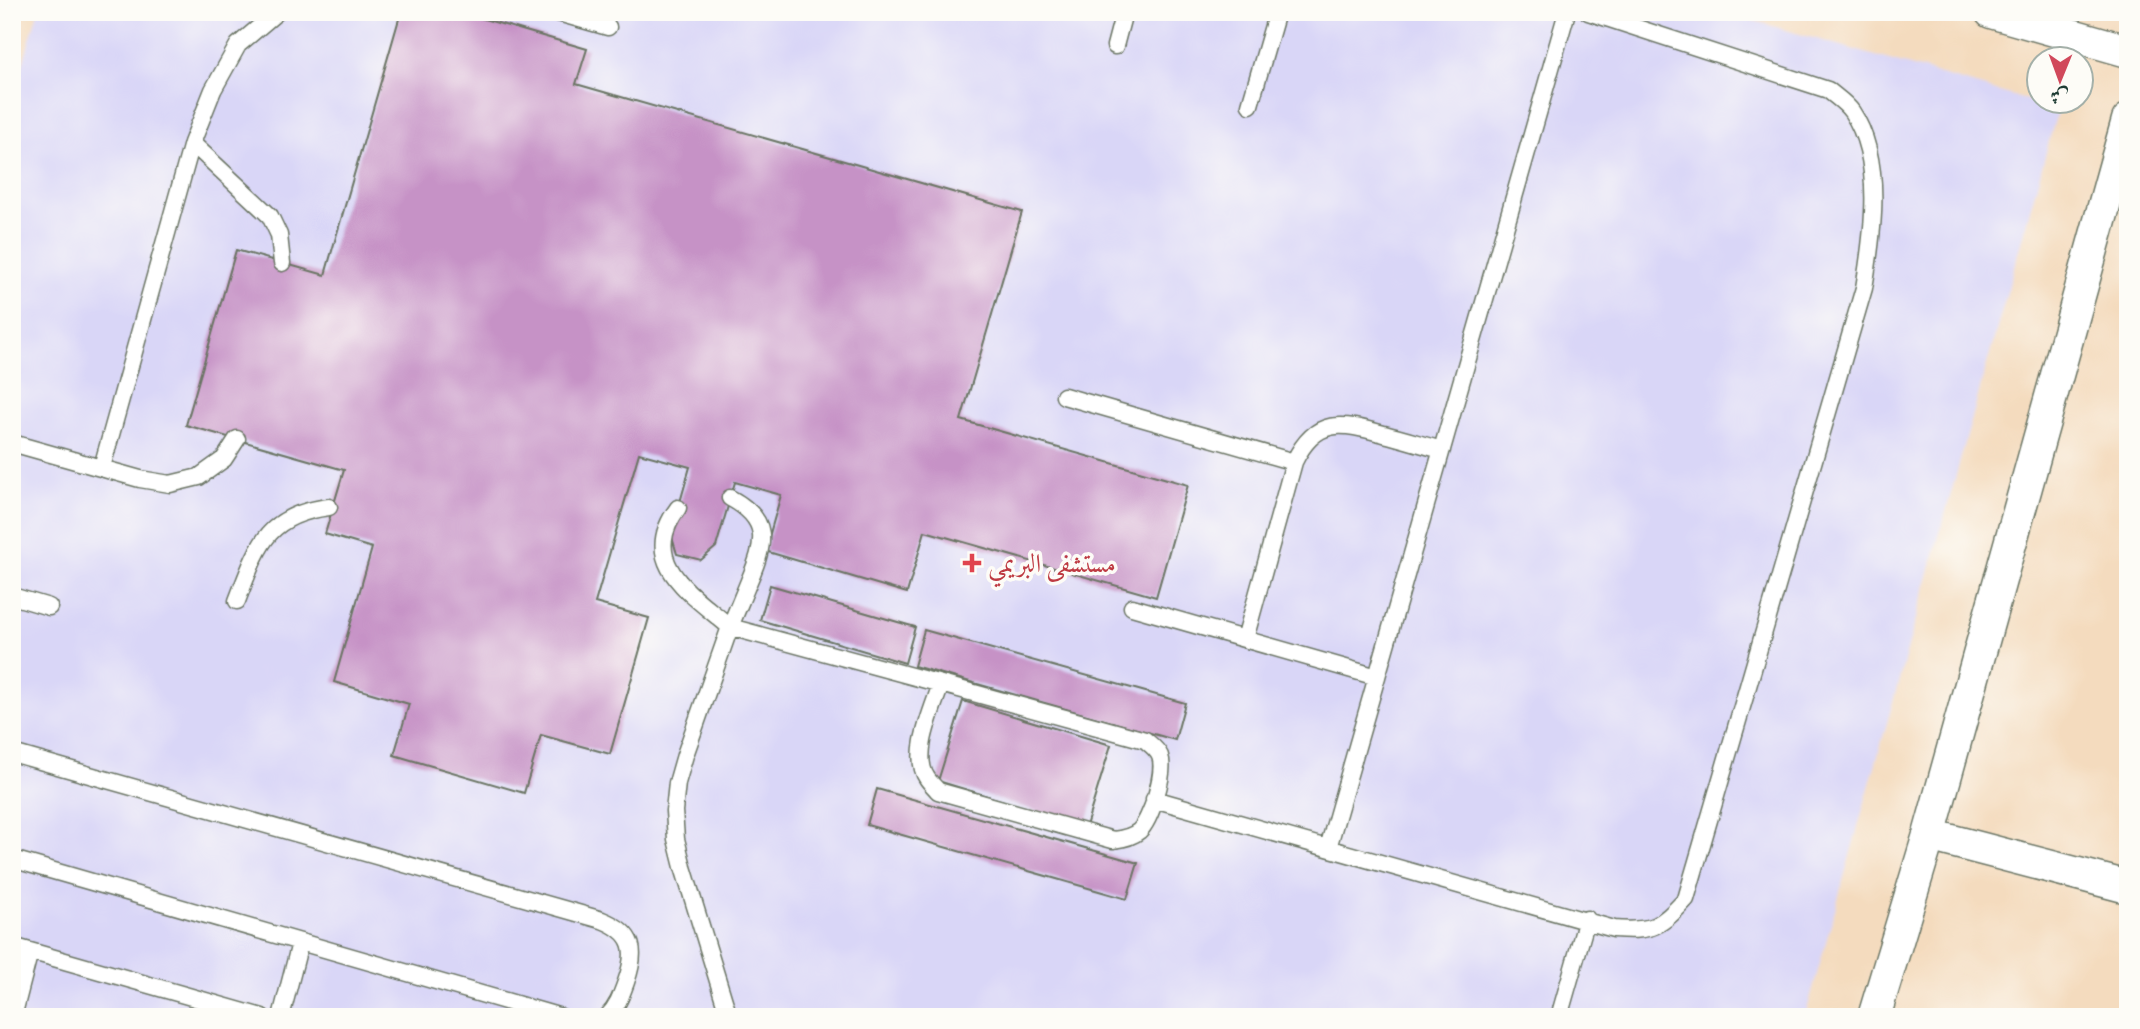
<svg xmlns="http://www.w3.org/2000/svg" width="2140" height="1029" font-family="'EB Garamond',Amiri,serif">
<rect width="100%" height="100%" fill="#fdfcf7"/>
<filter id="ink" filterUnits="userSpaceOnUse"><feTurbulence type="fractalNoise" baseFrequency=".0143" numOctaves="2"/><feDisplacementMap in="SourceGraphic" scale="14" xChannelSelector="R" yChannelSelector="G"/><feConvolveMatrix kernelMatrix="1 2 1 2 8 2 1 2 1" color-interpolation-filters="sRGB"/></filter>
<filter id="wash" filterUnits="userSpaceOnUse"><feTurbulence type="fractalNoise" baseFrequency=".00686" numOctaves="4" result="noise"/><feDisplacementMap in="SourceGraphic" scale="28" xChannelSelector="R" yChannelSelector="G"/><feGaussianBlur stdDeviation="1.57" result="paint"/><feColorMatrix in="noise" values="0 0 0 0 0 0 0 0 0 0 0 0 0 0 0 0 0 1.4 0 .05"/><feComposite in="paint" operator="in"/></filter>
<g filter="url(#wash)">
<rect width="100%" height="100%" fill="#f4dbbe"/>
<path fill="#d9d6f7" d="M38,12H1724L2058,109L1805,1017H12V102Z"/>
<g id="blocks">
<path fill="#c692c6" d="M401,12H460L587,49L576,84L1022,212L961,420L1188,485L1156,597L925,531L907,593L765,551L781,495L735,482L716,547L701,560L677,554L671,534L690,467L639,453L595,603L649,618L610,754L541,735L524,793L394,755L409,704L334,682L372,548L325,534L344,470L186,425L236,250L325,275Z
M770,585L915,627L905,663L760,620Z
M924,630L1185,703L1175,740L914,666Z
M963,701L1111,745L1086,826L938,781Z
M877,789L1138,863L1127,899L867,825Z"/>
</g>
</g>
<g filter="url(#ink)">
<use href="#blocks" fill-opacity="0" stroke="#6a7464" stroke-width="2"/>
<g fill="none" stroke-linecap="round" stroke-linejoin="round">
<defs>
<path id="service" d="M555,12L608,27
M1115,46L1124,12
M1250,105L1277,12
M192,143L270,216L279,235L282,263
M1064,396L1294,462
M12,443L140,479L170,484L199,477L224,459L237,439
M102,467L192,143L213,90L238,45L277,12
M678,508C637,563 692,594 730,627C736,612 743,596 749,581C765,543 771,520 730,498
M12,596L49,607
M237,601C258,547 265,515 329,507
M1132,607L1377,677
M1245,639L1294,462C1316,416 1342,423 1384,434C1404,439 1423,445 1442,450
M941,684L1145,740C1151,745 1157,749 1160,756C1166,772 1151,820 1139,831C1132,837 1122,839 1113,840L938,791C935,787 930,783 927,778C911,755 933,709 941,684Z
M12,753L602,920C635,933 637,951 626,982C621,996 617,1007 607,1017
M1154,799L1614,929C1653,932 1660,927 1686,899L1864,288C1873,234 1884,160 1852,112C1846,103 1836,97 1828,90L1588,12
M1328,848L1567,12
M12,859L561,1017
M12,946L262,1017
M13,1017L30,951
M281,1017L300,943
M729,1017L683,867L676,839L674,811L677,783L685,755L730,627L941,684
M1559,1017L1587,919"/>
<path id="minor" d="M1991,12L2128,51
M1929,835L2128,887
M1874,1017L1929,835L2128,120"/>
</defs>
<use href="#service" stroke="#6a7464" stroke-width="19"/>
<use href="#minor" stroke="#6a7464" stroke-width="35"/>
<use href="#service" stroke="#fff" stroke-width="16"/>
<use href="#minor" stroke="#fff" stroke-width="32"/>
</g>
</g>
<path fill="#e0444e" stroke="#fdfcf7" stroke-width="2.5" d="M968.5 552.5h7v7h7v7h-7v7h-7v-7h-7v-7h7z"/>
<g text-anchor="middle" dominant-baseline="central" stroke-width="7" stroke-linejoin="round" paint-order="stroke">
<g font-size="26" fill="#be3a42" stroke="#fdfcf7" text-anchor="start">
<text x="988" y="563">مستشفى البريمي</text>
</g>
</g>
<rect width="2140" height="1029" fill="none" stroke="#fdfcf7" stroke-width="42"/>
<g transform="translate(2060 80) rotate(181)"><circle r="33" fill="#fdfcf7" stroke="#a4b0a9" stroke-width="2"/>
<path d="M0-5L12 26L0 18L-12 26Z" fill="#d1495b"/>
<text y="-10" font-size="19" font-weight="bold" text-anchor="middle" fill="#1f3d34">ش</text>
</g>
</svg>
